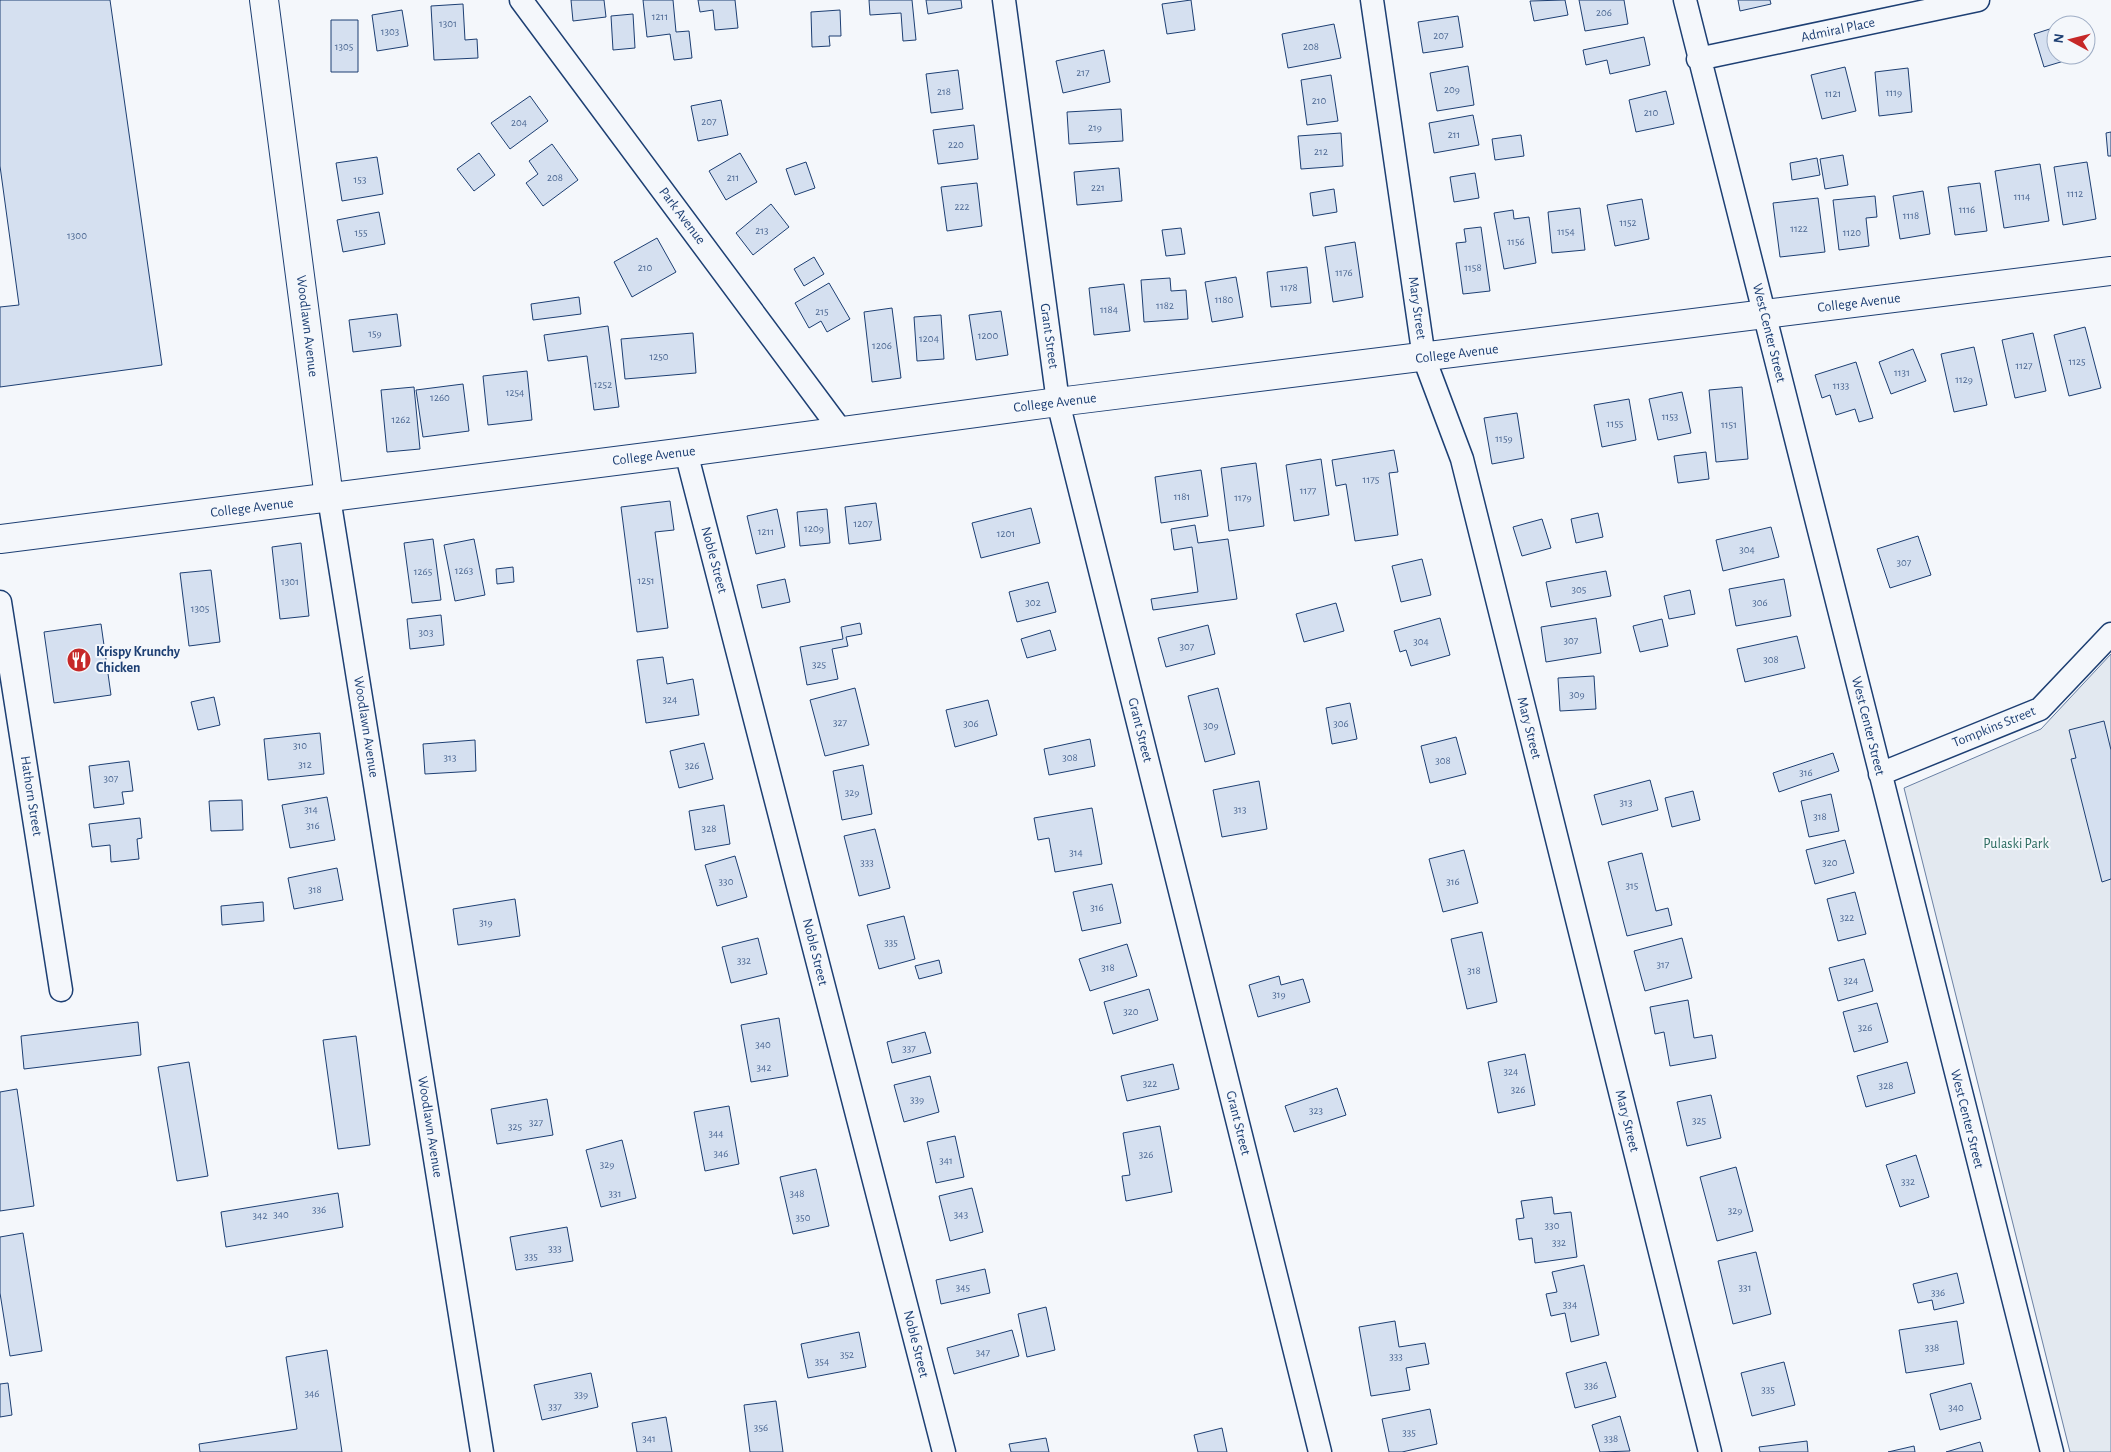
<svg xmlns="http://www.w3.org/2000/svg" width="2111" height="1452" font-family="'Alegreya Sans',sans-serif">
<rect width="100%" height="100%" fill="#f4f7fb"/>
<path fill="#e3e9f0" stroke="#687fa3" d="M2111,654V1452H2070L1904,788L2041,729Z"/>
<path fill="#d5e0f0" stroke="#1d3f73" d="M0,0H110L162,365L0,387V307L19,305L0,166Z
M571,0H604L606,17L573,21Z
M643,0H673L676,32L689,31L692,58L674,60L670,34L647,37Z
M698,0H735L738,28L715,30L713,10L700,12Z
M869,0H912L916,40L903,41L901,13L870,15Z
M926,0H961L962,8L928,14Z
M1191,0L1195,30L1167,34L1162,4Z
M1565,0L1568,15L1534,21L1530,1Z
M1579,0H1624L1628,24L1585,31Z
M1738,0H1770L1771,4L1740,11Z
M463,4L465,40L477,39L478,58L434,60L431,6Z
M402,10L408,46L377,51L372,15Z
M840,10L841,36H829L830,46L812,47L811,12Z
M633,14L635,48L613,50L611,16Z
M1458,16L1463,47L1423,53L1418,22Z
M331,20H358V72H331Z
M1334,24L1341,58L1288,68L1282,34Z
M2056,27V55H2073L2074,58L2044,67L2034,34Z
M1644,37L1650,65L1610,74L1607,60L1586,65L1583,50Z
M1104,50L1110,82L1063,93L1056,61Z
M1468,66L1474,105L1437,111L1430,73Z
M1845,67L1856,111L1822,119L1811,75Z
M1908,68L1912,112L1879,116L1875,72Z
M958,70L963,109L931,113L926,74Z
M1331,75L1338,121L1307,125L1301,80Z
M1666,91L1674,124L1636,132L1629,100Z
M530,96L548,121L510,149L491,123Z
M721,100L728,135L698,141L691,106Z
M1121,109L1123,141L1069,144L1067,112Z
M1473,115L1479,145L1434,153L1429,123Z
M974,125L978,159L938,164L933,130Z
M2111,132V156H2108L2106,133Z
M1341,133L1343,166L1301,169L1298,136Z
M1521,135L1524,156L1495,160L1492,139Z
M552,144L578,180L543,206L526,183L538,174L529,161Z
M479,153L495,175L474,191L457,169Z
M740,153L757,182L726,200L709,171Z
M1843,155L1848,185L1825,189L1820,159Z
M377,157L383,194L342,201L336,163Z
M1817,158L1820,175L1792,180L1790,163Z
M806,162L815,188L795,195L786,169Z
M2087,162L2096,219L2063,225L2054,167Z
M2040,164L2049,221L2004,228L1995,171Z
M1119,168L1122,201L1077,205L1074,172Z
M1475,173L1479,198L1454,202L1450,177Z
M977,183L982,226L947,231L941,187Z
M1980,183L1987,231L1955,235L1948,187Z
M1334,189L1337,212L1313,216L1310,193Z
M1923,191L1930,234L1900,239L1893,196Z
M1875,196L1877,217L1866,218L1869,246L1839,250L1833,200Z
M1818,198L1825,252L1780,257L1773,203Z
M1642,199L1649,239L1615,246L1607,205Z
M771,204L789,227L753,255L736,233Z
M1580,208L1585,250L1552,253L1548,212Z
M1513,210L1514,219L1529,217L1536,263L1504,269L1494,213Z
M379,212L385,244L343,252L337,220Z
M1481,227L1490,291L1463,294L1456,243L1466,242L1464,229Z
M1181,228L1185,254L1166,256L1162,230Z
M657,238L676,272L632,297L614,262Z
M1355,242L1363,297L1333,302L1325,247Z
M814,257L824,274L804,286L794,269Z
M1307,267L1311,303L1271,307L1267,272Z
M1236,277L1243,317L1212,322L1205,282Z
M1170,278L1171,291L1186,290L1188,319L1144,322L1141,280Z
M829,283L850,319L827,332L821,321L809,328L795,303Z
M1124,284L1130,331L1094,335L1089,288Z
M579,297L581,314L533,320L531,304Z
M892,308L901,378L872,382L864,312Z
M1001,311L1008,355L976,360L969,315Z
M397,314L401,346L353,352L349,320Z
M941,315L944,359L917,361L914,317Z
M608,326L619,407L594,410L587,356L548,361L544,335Z
M2085,327L2101,388L2069,396L2054,335Z
M693,333L696,373L625,379L621,339Z
M2033,333L2046,391L2015,398L2002,340Z
M1974,347L1987,405L1954,412L1941,354Z
M1913,349L1926,381L1891,394L1879,362Z
M1856,362L1873,418L1859,422L1855,409L1836,415L1830,395L1822,398L1815,375Z
M527,371L532,420L488,425L483,376Z
M463,384L469,431L423,437L416,390Z
M414,387L420,449L387,452L381,390Z
M1742,387L1748,459L1716,462L1709,390Z
M1682,392L1691,433L1658,440L1649,399Z
M1629,399L1636,440L1602,447L1594,405Z
M1517,413L1524,458L1492,464L1484,418Z
M1394,450L1398,472L1389,473L1398,535L1355,541L1346,484L1336,486L1332,460Z
M1706,452L1709,479L1678,483L1674,456Z
M1321,459L1329,515L1294,521L1286,465Z
M1256,463L1264,526L1229,531L1221,468Z
M1201,470L1208,516L1161,523L1155,477Z
M670,501L674,530L655,532L668,628L637,632L621,507Z
M876,503L881,540L849,544L845,507Z
M1031,508L1040,543L981,558L972,523Z
M777,509L785,547L756,554L747,516Z
M827,509L830,543L800,546L797,512Z
M1598,513L1603,537L1576,543L1571,519Z
M1542,519L1551,548L1522,556L1513,527Z
M1195,525L1198,543L1228,539L1237,599L1153,610L1151,599L1198,592L1192,547L1174,550L1171,529Z
M1771,527L1779,557L1723,571L1716,540Z
M1918,536L1931,575L1890,588L1877,549Z
M433,539L441,600L412,603L404,543Z
M474,539L485,595L455,601L444,545Z
M301,543L309,616L280,619L272,547Z
M1422,559L1431,595L1401,602L1392,566Z
M513,567L514,582L497,584L496,569Z
M211,570L220,642L189,646L180,573Z
M1606,571L1611,596L1551,607L1546,582Z
M785,579L790,602L762,608L757,585Z
M1784,579L1791,616L1736,626L1729,589Z
M1048,582L1056,612L1017,622L1009,592Z
M1690,590L1695,614L1669,619L1664,596Z
M1336,603L1344,631L1304,642L1296,614Z
M441,615L444,645L410,649L407,619Z
M1440,618L1450,655L1411,666L1406,650L1400,652L1394,631Z
M1596,618L1601,653L1546,662L1541,627Z
M1662,619L1668,646L1640,652L1633,626Z
M860,623L862,634L846,637L848,646L832,649L838,679L807,685L800,647L843,639L841,627Z
M101,624L111,695L54,703L44,632Z
M1208,625L1215,654L1166,667L1158,638Z
M1050,630L1056,650L1027,658L1021,639Z
M1797,636L1805,668L1745,682L1737,649Z
M663,657L667,684L693,679L699,715L646,723L637,660Z
M1594,676L1596,709L1560,711L1558,678Z
M855,688L869,745L825,756L810,700Z
M1218,688L1235,754L1205,762L1188,696Z
M214,697L220,725L198,730L191,702Z
M988,700L997,735L955,747L946,710Z
M1350,703L1357,739L1332,744L1326,708Z
M2104,721L2111,750V879L2102,882L2071,759L2076,758L2069,730Z
M320,733L324,774L268,780L264,739Z
M1456,737L1466,774L1430,783L1421,746Z
M1090,739L1095,766L1049,775L1044,749Z
M475,740L476,771L425,774L423,744Z
M704,743L713,779L679,788L670,751Z
M1833,753L1839,771L1779,792L1773,773Z
M129,761L133,791L122,792L124,804L94,808L89,766Z
M863,765L872,814L842,820L833,771Z
M1650,780L1658,810L1602,825L1594,795Z
M1259,781L1267,829L1222,837L1213,790Z
M1693,791L1700,820L1672,827L1665,798Z
M1831,794L1839,831L1809,837L1801,801Z
M327,797L335,840L290,848L282,805Z
M242,800L243,830L211,831L209,801Z
M724,805L730,844L695,850L689,811Z
M1092,808L1102,864L1055,872L1049,838L1038,840L1034,818Z
M140,818L142,838L137,839L139,859L111,862L110,845L92,847L89,824Z
M875,829L890,888L859,896L844,836Z
M1845,840L1854,873L1815,884L1806,850Z
M1464,850L1478,903L1443,912L1429,859Z
M1642,853L1656,911L1668,908L1672,925L1627,936L1608,862Z
M735,856L747,897L717,906L705,865Z
M337,868L343,900L294,909L288,878Z
M1112,884L1121,923L1082,931L1073,892Z
M1855,892L1866,934L1838,941L1827,899Z
M515,899L520,936L458,945L453,909Z
M263,902L264,921L222,925L221,906Z
M904,916L915,959L879,969L867,925Z
M1482,932L1497,1002L1467,1009L1451,939Z
M758,938L767,974L731,983L722,947Z
M1682,938L1692,978L1645,991L1634,951Z
M1127,944L1137,976L1090,991L1079,959Z
M1864,959L1873,991L1838,1001L1829,968Z
M939,960L942,973L919,979L915,966Z
M1279,976L1281,985L1303,979L1310,1002L1258,1017L1249,985Z
M1149,989L1158,1020L1113,1034L1104,1002Z
M1688,1000L1694,1038L1712,1035L1716,1058L1670,1066L1664,1032L1655,1034L1650,1007Z
M1877,1003L1888,1042L1854,1052L1843,1012Z
M779,1018L788,1076L751,1082L741,1025Z
M138,1022L141,1055L24,1069L21,1036Z
M925,1032L931,1053L892,1063L887,1042Z
M356,1036L370,1145L338,1149L323,1040Z
M1525,1054L1535,1105L1498,1113L1488,1062Z
M189,1062L208,1176L177,1181L158,1067Z
M1907,1062L1915,1093L1866,1107L1857,1076Z
M1173,1064L1179,1089L1127,1101L1121,1076Z
M930,1076L939,1112L904,1122L894,1085Z
M1337,1088L1346,1115L1294,1132L1285,1106Z
M17,1089L34,1206L0,1211V1092Z
M1711,1095L1721,1138L1687,1146L1677,1102Z
M547,1099L553,1135L497,1144L491,1109Z
M729,1106L739,1164L705,1171L694,1112Z
M1160,1126L1172,1192L1126,1201L1122,1176L1130,1175L1123,1133Z
M955,1136L964,1177L936,1183L927,1142Z
M622,1140L636,1198L601,1207L586,1150Z
M1916,1155L1929,1197L1900,1207L1886,1165Z
M1736,1167L1753,1231L1717,1241L1700,1177Z
M816,1169L829,1226L793,1234L780,1177Z
M972,1188L983,1232L950,1241L939,1196Z
M338,1193L343,1227L226,1247L221,1212Z
M1552,1197L1554,1214L1571,1212L1577,1257L1535,1263L1532,1238L1519,1240L1516,1219L1524,1218L1521,1201Z
M567,1227L573,1261L516,1270L510,1237Z
M23,1233L42,1351L10,1356L0,1293V1237Z
M1756,1252L1771,1314L1733,1324L1718,1261Z
M1584,1265L1599,1335L1571,1342L1565,1313L1551,1316L1546,1294L1557,1292L1552,1272Z
M985,1269L990,1293L941,1304L936,1280Z
M1957,1273L1964,1303L1934,1310L1932,1300L1918,1303L1913,1284Z
M1046,1307L1055,1350L1027,1357L1018,1314Z
M1395,1321L1399,1347L1425,1343L1429,1364L1406,1368L1410,1390L1371,1396L1359,1327Z
M1957,1321L1964,1364L1906,1373L1899,1330Z
M1012,1330L1019,1356L954,1374L947,1348Z
M859,1332L866,1367L808,1378L801,1344Z
M327,1350L342,1452H200L199,1444L297,1429L286,1357Z
M1606,1362L1616,1397L1575,1408L1566,1373Z
M1784,1362L1795,1405L1752,1416L1741,1373Z
M591,1373L598,1407L542,1420L534,1385Z
M8,1383L12,1415L0,1417V1384Z
M1971,1383L1981,1419L1940,1430L1930,1394Z
M776,1401L783,1452H750L744,1405Z
M1430,1409L1437,1444L1402,1452H1389L1382,1419Z
M1620,1416L1630,1451L1600,1452L1592,1425Z
M666,1417L672,1452H637L632,1423Z
M1222,1428L1227,1452H1198L1194,1435Z
M1046,1438L1049,1452H1011L1009,1444Z
M1807,1441L1808,1452H1760L1759,1447Z
M1980,1442L1983,1452H1946Z
M1914,1446L1915,1452H1888Z"/>
<g fill="none" stroke-linecap="round" stroke-linejoin="round">
<defs>
<path id="minor" d="M521,0L842,432
M1004,0L1058,402L1320,1452
M1372,0L1424,358L1462,459L1710,1452
M1685,0L2052,1452
M1698,59L1978,0
M686,452L944,1452
M329,498L482,1452
M0,602L61,990
M1880,774L2040,709L2111,634"/>
<path id="primary" d="M264,0L329,498
M0,539L686,452L1058,402L2111,271"/>
</defs>
<use href="#minor" stroke="#1d3f73" stroke-width="25"/>
<use href="#primary" stroke="#1d3f73" stroke-width="30"/>
<use href="#minor" stroke="#f4f7fb" stroke-width="22"/>
<use href="#primary" stroke="#f4f7fb" stroke-width="28"/>
</g>
<defs>
<symbol id="restaurant-disc" viewBox="-11 -11 22 22"><circle r="9.5" fill="#c62828" stroke="#f4f7fb"/><path d="M-5-6h1v4h1v-4h1v4h1v-4h1v5L-1.5 .5V6h-2V.5L-5-1ZM5-6V6H3V1.5H1.5Q1.5-4 5-6Z" fill="#fff"/></symbol>
</defs>
<g fill-rule="evenodd">
<use href="#restaurant-disc" x="65" y="646" width="28" height="28"/>
</g>
<g text-anchor="middle" dominant-baseline="central" stroke-width="4" stroke-linejoin="round" paint-order="stroke">
<g font-size="11" fill="#4b6792">
<text x="1604" y="12">206</text>
<text x="660" y="16">1211</text>
<text x="448" y="23">1301</text>
<text x="390" y="31">1303</text>
<text x="1441" y="35">207</text>
<text x="344" y="46">1305</text>
<text x="1311" y="46">208</text>
<text x="1083" y="72">217</text>
<text x="1452" y="89">209</text>
<text x="944" y="91">218</text>
<text x="1894" y="92">1119</text>
<text x="1833" y="93">1121</text>
<text x="1319" y="100">210</text>
<text x="1651" y="112">210</text>
<text x="709" y="121">207</text>
<text x="519" y="122">204</text>
<text x="1095" y="127">219</text>
<text x="1454" y="134">211</text>
<text x="956" y="144">220</text>
<text x="1321" y="151">212</text>
<text x="555" y="177">208</text>
<text x="733" y="177">211</text>
<text x="360" y="179">153</text>
<text x="1098" y="187">221</text>
<text x="2075" y="193">1112</text>
<text x="2022" y="196">1114</text>
<text x="962" y="206">222</text>
<text x="1967" y="209">1116</text>
<text x="1911" y="215">1118</text>
<text x="1628" y="222">1152</text>
<text x="1799" y="228">1122</text>
<text x="762" y="230">213</text>
<text x="1566" y="231">1154</text>
<text x="361" y="232">155</text>
<text x="1852" y="232">1120</text>
<text x="77" y="235">1300</text>
<text x="1516" y="241">1156</text>
<text x="645" y="267">210</text>
<text x="1473" y="267">1158</text>
<text x="1344" y="272">1176</text>
<text x="1289" y="287">1178</text>
<text x="1224" y="299">1180</text>
<text x="1165" y="305">1182</text>
<text x="1109" y="309">1184</text>
<text x="822" y="311">215</text>
<text x="375" y="333">159</text>
<text x="988" y="335">1200</text>
<text x="929" y="338">1204</text>
<text x="882" y="345">1206</text>
<text x="659" y="356">1250</text>
<text x="2077" y="361">1125</text>
<text x="2024" y="365">1127</text>
<text x="1902" y="372">1131</text>
<text x="1964" y="379">1129</text>
<text x="603" y="384">1252</text>
<text x="1841" y="385">1133</text>
<text x="515" y="392">1254</text>
<text x="440" y="397">1260</text>
<text x="1670" y="416">1153</text>
<text x="401" y="419">1262</text>
<text x="1615" y="423">1155</text>
<text x="1729" y="424">1151</text>
<text x="1504" y="438">1159</text>
<text x="1371" y="479">1175</text>
<text x="1308" y="490">1177</text>
<text x="1182" y="496">1181</text>
<text x="1243" y="497">1179</text>
<text x="863" y="523">1207</text>
<text x="814" y="528">1209</text>
<text x="766" y="531">1211</text>
<text x="1006" y="533">1201</text>
<text x="1747" y="549">304</text>
<text x="1904" y="562">307</text>
<text x="464" y="570">1263</text>
<text x="423" y="571">1265</text>
<text x="646" y="580">1251</text>
<text x="290" y="581">1301</text>
<text x="1579" y="589">305</text>
<text x="1033" y="602">302</text>
<text x="1760" y="602">306</text>
<text x="200" y="608">1305</text>
<text x="426" y="632">303</text>
<text x="1571" y="640">307</text>
<text x="1421" y="641">304</text>
<text x="1187" y="646">307</text>
<text x="1771" y="659">308</text>
<text x="819" y="664">325</text>
<text x="1577" y="694">309</text>
<text x="670" y="699">324</text>
<text x="840" y="722">327</text>
<text x="971" y="723">306</text>
<text x="1341" y="723">306</text>
<text x="1211" y="725">309</text>
<text x="300" y="745">310</text>
<text x="450" y="757">313</text>
<text x="1070" y="757">308</text>
<text x="1443" y="760">308</text>
<text x="305" y="764">312</text>
<text x="692" y="765">326</text>
<text x="1806" y="772">316</text>
<text x="111" y="778">307</text>
<text x="852" y="792">329</text>
<text x="1626" y="802">313</text>
<text x="311" y="809">314</text>
<text x="1240" y="809">313</text>
<text x="1820" y="816">318</text>
<text x="313" y="825">316</text>
<text x="709" y="828">328</text>
<text x="1076" y="852">314</text>
<text x="867" y="862">333</text>
<text x="1830" y="862">320</text>
<text x="726" y="881">330</text>
<text x="1453" y="881">316</text>
<text x="1632" y="885">315</text>
<text x="315" y="889">318</text>
<text x="1097" y="907">316</text>
<text x="1847" y="917">322</text>
<text x="486" y="922">319</text>
<text x="891" y="942">335</text>
<text x="744" y="960">332</text>
<text x="1663" y="964">317</text>
<text x="1108" y="967">318</text>
<text x="1474" y="970">318</text>
<text x="1851" y="980">324</text>
<text x="1279" y="994">319</text>
<text x="1131" y="1011">320</text>
<text x="1865" y="1027">326</text>
<text x="763" y="1044">340</text>
<text x="909" y="1048">337</text>
<text x="764" y="1067">342</text>
<text x="1511" y="1071">324</text>
<text x="1150" y="1083">322</text>
<text x="1886" y="1085">328</text>
<text x="1518" y="1089">326</text>
<text x="917" y="1099">339</text>
<text x="1316" y="1110">323</text>
<text x="1699" y="1120">325</text>
<text x="536" y="1122">327</text>
<text x="515" y="1126">325</text>
<text x="716" y="1133">344</text>
<text x="721" y="1153">346</text>
<text x="1146" y="1154">326</text>
<text x="946" y="1160">341</text>
<text x="607" y="1164">329</text>
<text x="1908" y="1181">332</text>
<text x="615" y="1193">331</text>
<text x="797" y="1193">348</text>
<text x="319" y="1209">336</text>
<text x="1735" y="1210">329</text>
<text x="281" y="1214">340</text>
<text x="961" y="1214">343</text>
<text x="260" y="1215">342</text>
<text x="803" y="1217">350</text>
<text x="1552" y="1225">330</text>
<text x="1559" y="1242">332</text>
<text x="555" y="1248">333</text>
<text x="531" y="1256">335</text>
<text x="963" y="1287">345</text>
<text x="1745" y="1287">331</text>
<text x="1938" y="1292">336</text>
<text x="1570" y="1304">334</text>
<text x="1932" y="1347">338</text>
<text x="983" y="1352">347</text>
<text x="847" y="1354">352</text>
<text x="1396" y="1356">333</text>
<text x="822" y="1361">354</text>
<text x="1591" y="1385">336</text>
<text x="1768" y="1389">335</text>
<text x="312" y="1393">346</text>
<text x="581" y="1394">339</text>
<text x="555" y="1406">337</text>
<text x="1956" y="1407">340</text>
<text x="761" y="1427">356</text>
<text x="1409" y="1432">335</text>
<text x="649" y="1438">341</text>
<text x="1611" y="1438">338</text>
</g>
<g font-size="14" fill="#1d3f73" stroke="#f4f7fb">
<text transform="translate(1838 30) rotate(-12)">Admiral Place</text>
<text transform="translate(682 216) rotate(53)">Park Avenue</text>
<text transform="translate(1859 303) rotate(-7)">College Avenue</text>
<text transform="translate(1417 308) rotate(82)">Mary Street</text>
<text transform="translate(307 326) rotate(83)">Woodlawn Avenue</text>
<text transform="translate(1769 333) rotate(76)">West Center Street</text>
<text transform="translate(1049 336) rotate(82)">Grant Street</text>
<text transform="translate(1457 354) rotate(-7)">College Avenue</text>
<text transform="translate(1055 403) rotate(-7)">College Avenue</text>
<text transform="translate(654 456) rotate(-7)">College Avenue</text>
<text transform="translate(252 508) rotate(-7)">College Avenue</text>
<text transform="translate(714 560) rotate(75)">Noble Street</text>
<text transform="translate(1868 726) rotate(76)">West Center Street</text>
<text transform="translate(366 727) rotate(81)">Woodlawn Avenue</text>
<text transform="translate(1994 727) rotate(-22)">Tompkins Street</text>
<text transform="translate(1529 728) rotate(76)">Mary Street</text>
<text transform="translate(1140 730) rotate(76)">Grant Street</text>
<text transform="translate(31 796) rotate(81)">Hathorn Street</text>
<text transform="translate(815 952) rotate(76)">Noble Street</text>
<text transform="translate(1967 1119) rotate(76)">West Center Street</text>
<text transform="translate(1627 1121) rotate(76)">Mary Street</text>
<text transform="translate(1238 1123) rotate(76)">Grant Street</text>
<text transform="translate(430 1127) rotate(81)">Woodlawn Avenue</text>
<text transform="translate(916 1344) rotate(76)">Noble Street</text>
</g>
<g font-size="14" font-weight="bold" fill="#1d3f73" stroke="#f4f7fb" text-anchor="start">
<text x="96" y="652">Krispy Krunchy<tspan x="96" dy="16">Chicken</tspan></text>
</g>
<g font-size="14" fill="#2c6c60" stroke="#f4f7fb">
<text x="2016" y="844">Pulaski Park</text>
</g>
</g>
<g transform="translate(2071 40) rotate(277)"><circle r="24" fill="#f4f7fb" stroke="#9eadc5"/>
<path d="M0-4L9 19L0 12L-9 19Z" fill="#c62828"/>
<text y="-8" font-size="14" font-weight="bold" text-anchor="middle" fill="#1d3f73">N</text>
</g>
</svg>
